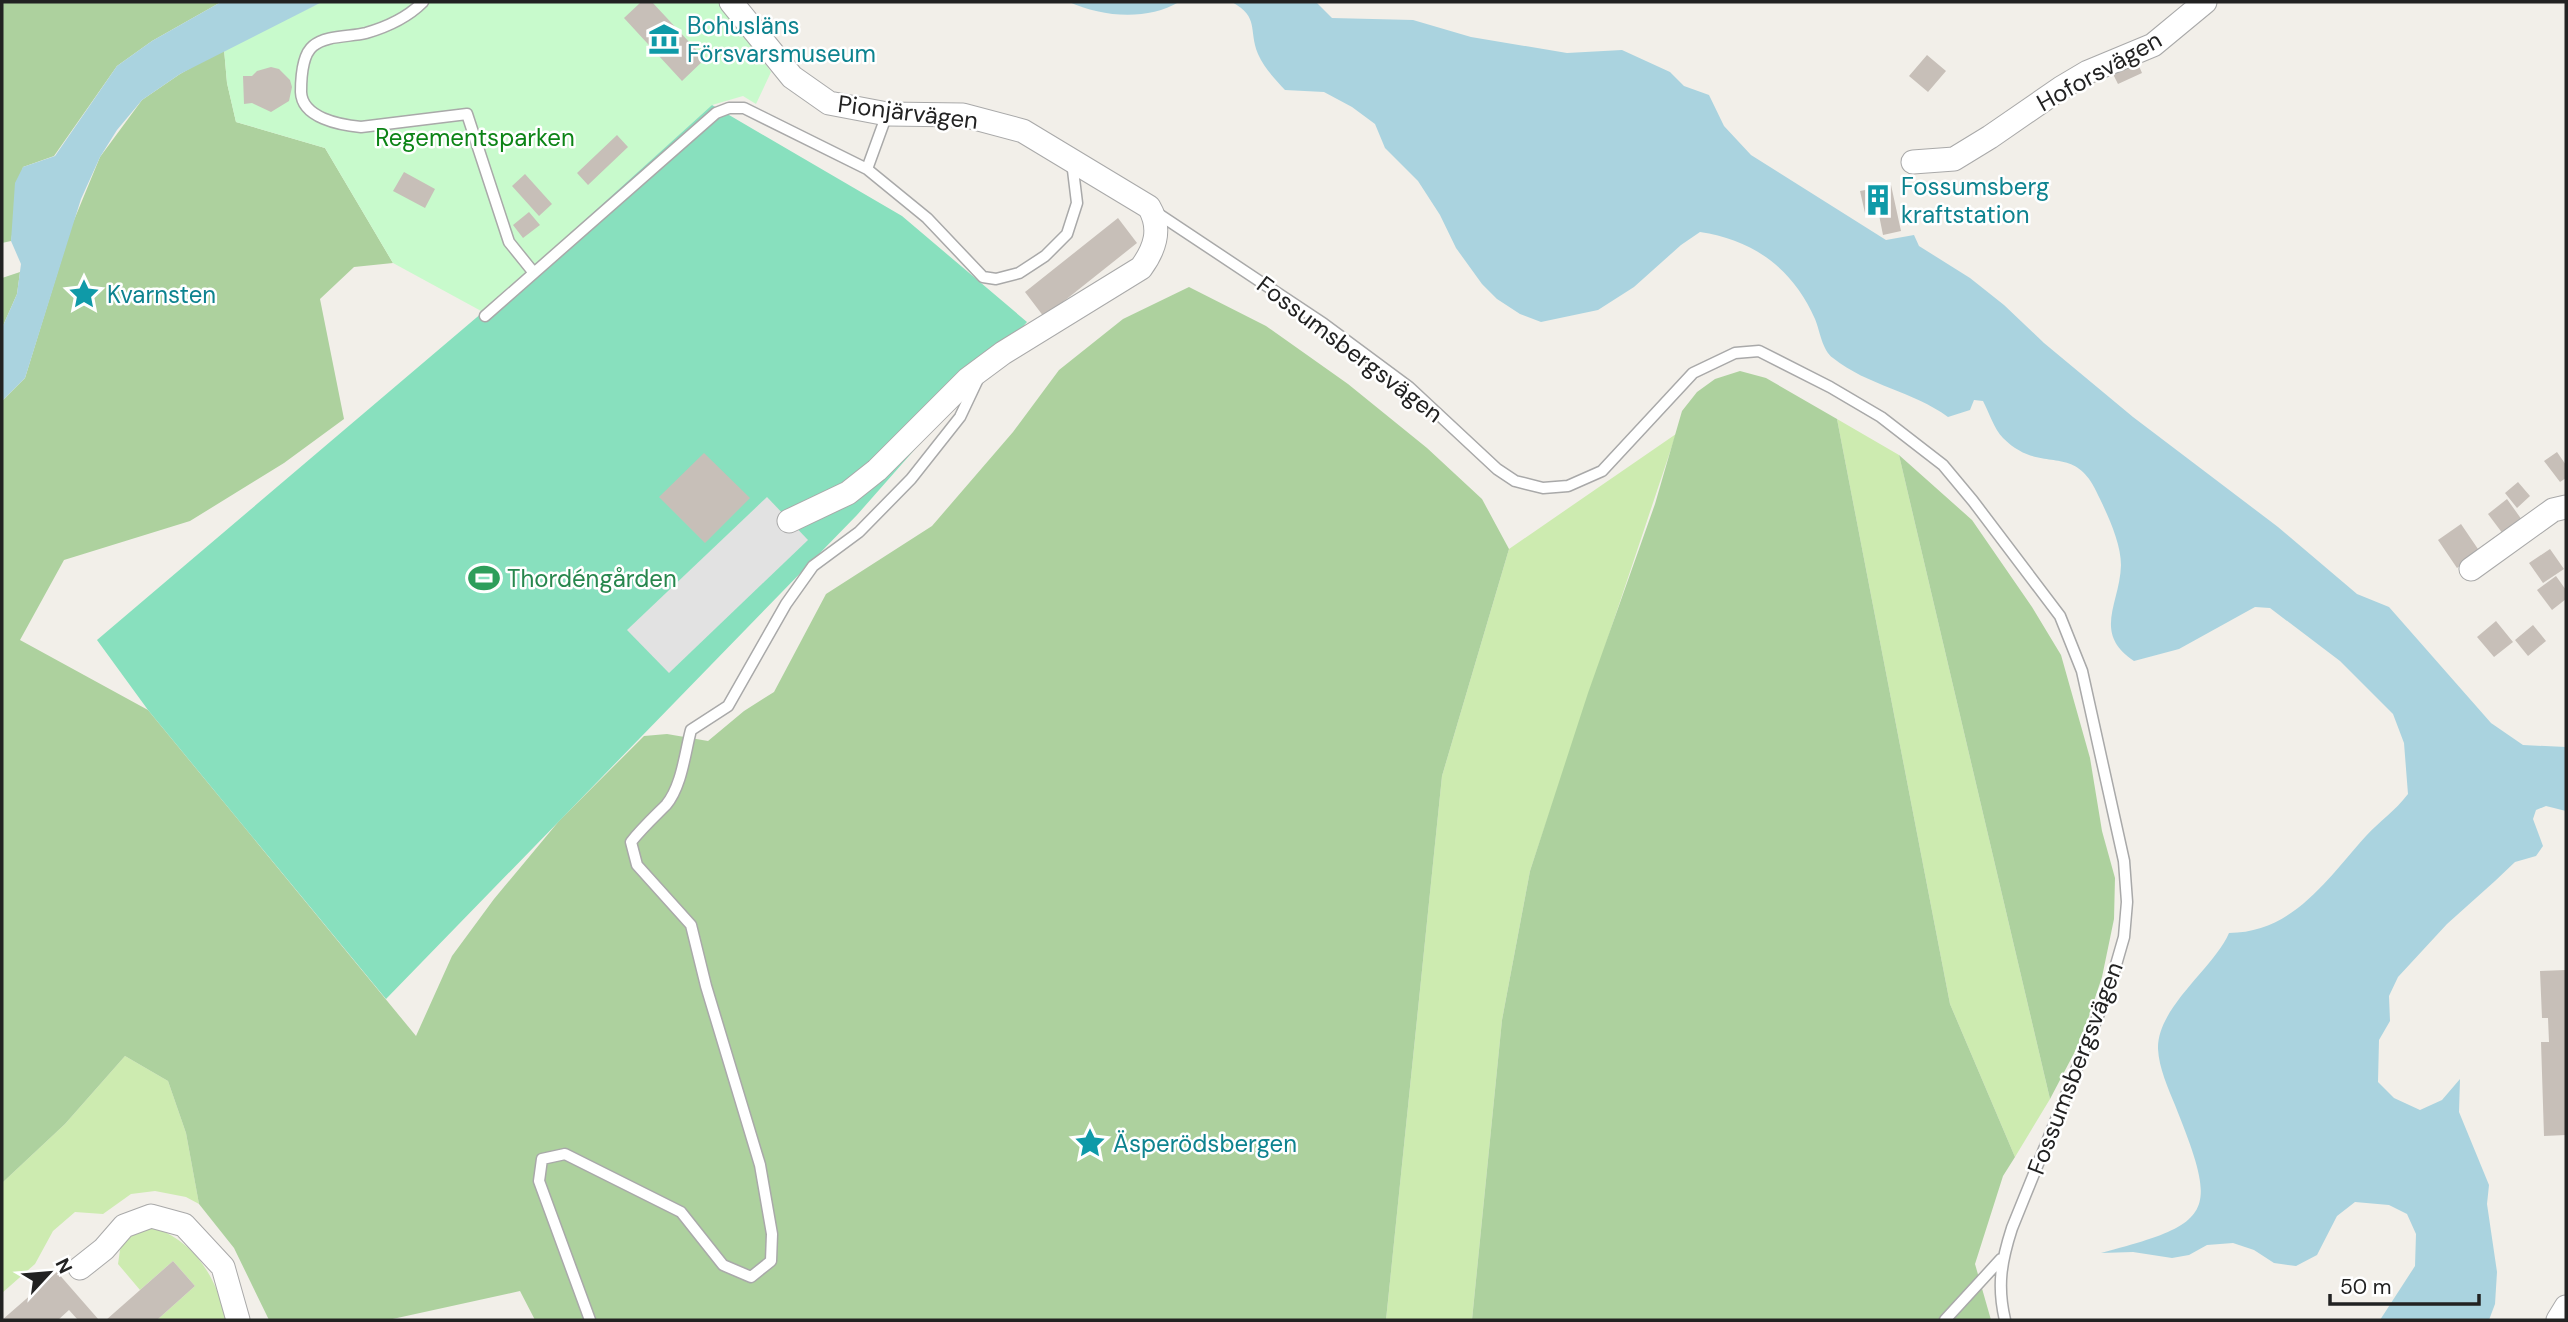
<svg xmlns="http://www.w3.org/2000/svg" width="2568" height="1322" font-family="'DM Sans',sans-serif">
<rect width="100%" height="100%" fill="#f2efe9"/>
<path fill="#cdebb0" d="M1837,419L1899,455L2050,1099L2015,1157L1950,1004Z
M1676,434L1530,871L1502,1020L1472,1320H1386L1442,776L1509,549Z
M125,1056L168,1081L186,1133L199,1204L186,1197L155,1191L131,1194L103,1214L75,1212L53,1231L35,1264L2,1293V1183L65,1124Z
M154,1227C199,1245 214,1277 228,1320H157L195,1286L173,1261L140,1290L118,1264L120,1250L128,1235Z"/>
<path fill="#add19e" d="M2,2H221L152,41L117,66L54,156L23,167L11,241L2,243Z
M224,49L227,83L236,122L325,148L393,263L354,267L320,299L344,419L284,463L190,521L64,560L20,640L148,710L416,1036L452,956L494,899L559,821L644,736L667,734L708,741L744,711L774,692L826,594L932,526L1013,432L1059,370L1123,319L1189,287L1266,326L1348,384L1427,448L1482,499L1509,549L1442,776L1386,1320H535L520,1291L388,1320H269L234,1248L199,1204L186,1133L168,1081L125,1056L65,1124L2,1183V401L25,378L72,225L100,157L142,100L180,74Z
M20,272L17,294L2,328V278Z
M1740,371L1766,378L1837,419L1950,1004L2015,1157L2003,1176L1975,1264L1991,1320H1472L1502,1020L1530,871L1588,693L1655,504L1682,411L1697,392L1715,379Z
M1899,455L1972,520L2032,607L2061,655L2090,758L2102,831L2115,878L2114,919L2102,977L2081,1040L2050,1099Z"/>
<path fill="#c8facc" d="M322,2H721L771,72L756,104L743,96L712,105L483,312L393,263L325,148L236,122L227,83L224,49Z"/>
<path fill="#88e0be" d="M712,105L902,216L1027,322L857,515L386,999L148,710L97,640L483,312Z"/>
<path fill="#e2e2e2" d="M767,497L808,540L669,673L627,630Z"/>
<path fill="#aad3df" d="M221,2H322L180,74L142,100L117,130L100,157L81,199L25,378L2,401V328L17,294L21,264L11,241L15,183L23,167L55,156L117,66L152,41Z
M1069,2H1179C1147,21 1102,17 1069,2Z
M1232,2H1316L1332,18L1413,20L1471,37L1567,53L1622,50L1670,72L1684,86L1709,95L1724,126L1751,155L1886,240L1914,235L1919,246L1970,278L2004,305L2044,343L2133,417L2278,527L2357,594L2389,607L2491,723L2523,745L2566,747V811L2546,806L2536,810L2533,819L2543,846L2536,856L2515,862L2495,881L2447,924L2398,977L2389,996L2390,1021L2379,1040L2378,1082L2394,1098L2420,1110L2442,1100L2460,1079L2459,1112L2489,1185L2487,1204L2497,1272L2495,1304L2489,1320H2380L2415,1266L2416,1234L2407,1214L2389,1205L2355,1202L2337,1216L2317,1255L2296,1266L2274,1263L2254,1250L2233,1243L2207,1245L2189,1255L2172,1258L2133,1252L2101,1253C2216,1223 2218,1213 2175,1105C2168,1088 2159,1068 2158,1049C2157,1007 2214,968 2229,933C2293,933 2327,879 2366,836C2380,821 2395,811 2408,794L2404,743L2393,714L2340,661L2270,608L2255,607L2179,649L2134,661C2092,633 2120,604 2121,565C2121,544 2109,518 2100,499C2075,438 2043,478 2003,438C1994,429 1989,412 1983,401L1974,400L1970,410L1948,417C1913,391 1868,386 1833,358C1822,350 1820,331 1815,319C1793,269 1754,240 1700,232L1681,245L1634,287L1598,310L1541,322L1520,314L1497,299L1482,284L1456,248L1440,215L1418,181L1385,148L1375,124L1352,107L1324,92L1285,90C1275,79 1264,68 1258,54C1248,29 1260,18 1232,2Z"/>
<path fill="#c7bfb8" d="M641,2H652L705,59L682,81L624,18Z
M1927,55L1946,71L1928,92L1909,76Z
M2136,59L2142,73L2118,84L2111,70Z
M271,67L279,69L290,80L292,87L289,101L271,112L252,103L244,104L243,76H252L257,71Z
M617,135L628,147L588,185L577,173Z
M404,172L435,189L425,208L393,191Z
M525,174L552,204L539,216L512,186Z
M1891,185L1901,231L1883,235L1878,210L1865,213L1860,191Z
M529,212L540,225L523,238L513,225Z
M1118,218L1137,243L1044,317L1025,292Z
M2557,452L2566,465V478L2560,482L2544,461Z
M704,453L750,498L705,543L659,497Z
M2518,482L2530,496L2517,508L2505,493Z
M2507,499L2522,520L2503,534L2488,514Z
M2461,524L2480,552L2457,568L2438,540Z
M2550,549L2564,569L2543,583L2529,563Z
M2556,576L2566,590V599L2552,610L2537,590Z
M2496,621L2513,642L2494,657L2477,637Z
M2533,625L2546,641L2528,656L2515,640Z
M2566,970V1135L2544,1136L2541,1042H2549L2548,1018H2542L2540,971Z
M173,1261L195,1286L157,1320H106Z
M57,1272L99,1320H78L69,1310L58,1320H2Z"/>
<g fill="none" stroke-linecap="round" stroke-linejoin="round">
<defs>
<path id="lane" d="M423,2C408,17 387,27 366,33C350,37 326,35 313,46C302,55 301,79 301,92C302,118 340,125 361,127L467,114L509,242L534,273
M867,169L887,114
M1154,211L1324,324L1409,387L1497,469L1515,481L1543,488L1568,486L1602,471L1693,373L1735,353L1759,351L1830,387L1881,417L1943,465L1973,501L2060,616L2082,671L2124,861L2127,902L2124,937L2109,989L2012,1228C2001,1262 1997,1286 2005,1320
M485,316L716,113L729,108H744L867,169L927,218L983,277L996,279L1019,273L1045,256L1067,234L1077,203L1072,162
M590,1320L539,1181L542,1159L565,1154L681,1212L723,1265L751,1277L771,1261L772,1234L760,1165L706,986L691,925L637,865L631,842C642,828 654,817 666,805C682,786 685,752 691,730L728,706L786,604L813,566L859,532L911,479L960,417L978,379
M1945,1320L2001,1259"/>
<path id="street" d="M731,2L792,77L829,103L887,114L963,115L1023,131L1149,207C1162,229 1155,249 1141,268L1003,353L968,379L877,470L848,493L789,521
M1913,162L1954,159L1990,137L2061,88L2088,72L2153,45L2205,2
M2471,569L2553,510L2566,507
M80,1268L104,1249L124,1226L151,1216L184,1225L223,1267L238,1320
M2558,1320L2566,1307"/>
</defs>
<use href="#lane" stroke="#a9a9a9" stroke-width="13"/>
<use href="#street" stroke="#a9a9a9" stroke-width="25"/>
<use href="#lane" stroke="#fff" stroke-width="10"/>
<use href="#street" stroke="#fff" stroke-width="23"/>
</g>
<defs>
<symbol id="museum-bare" viewBox="-9 -9 18 18"><path d="M0-6L6-3V-2H-6V-3ZM-5-1h2V3h-2ZM-1-1h2V3h-2ZM3-1h2V3H3ZM-6 4H6V6H-6Z" fill="#0f9aa8" stroke="#fff" stroke-width="2.5" paint-order="stroke"/></symbol>
<symbol id="building-bare" viewBox="-9 -9 18 18"><path d="M-4-6H4V6H1V3H-1V6H-4ZM-2.5-4.3h1.7v1.8h-1.7ZM.8-4.3h1.7v1.8H.8ZM-2.5-1h1.7V.8h-1.7ZM.8-1h1.7V.8H.8Z" fill="#0f9aa8" stroke="#fff" stroke-width="2.5" paint-order="stroke"/></symbol>
<symbol id="sight-bare" viewBox="-9 -9 18 18"><path d="M0-6L1.8-2.2L6-1.7L2.9 1.2L3.7 5.4L0 3.3L-3.7 5.4L-2.9 1.2L-6-1.7L-1.8-2.2Z" fill="#0f9aa8" stroke="#fff" stroke-width="2.5" paint-order="stroke"/></symbol>
<symbol id="stadium-bare" viewBox="-9 -9 18 18"><path d="M0-5a6.5 5 0 1 0 0 10a6.5 5 0 1 0 0-10ZM-3.5-1.8h7v3.6h-7Z" fill="#2e9e5b" stroke="#fff" stroke-width="2.5" paint-order="stroke"/></symbol>
</defs>
<g fill-rule="evenodd">
<use href="#museum-bare" x="642" y="17" width="44" height="44"/>
<use href="#building-bare" x="1856" y="178" width="44" height="44"/>
<use href="#sight-bare" x="62" y="272" width="44" height="44"/>
<use href="#stadium-bare" x="462" y="556" width="44" height="44"/>
<use href="#sight-bare" x="1068" y="1121" width="44" height="44"/>
</g>
<g text-anchor="middle" dominant-baseline="central" stroke-width="5" stroke-linejoin="round" paint-order="stroke">
<g font-size="24" fill="#0d838f" stroke="#fff" text-anchor="start">
<text x="687" y="25">Bohusläns<tspan x="687" dy="28">Försvarsmuseum</tspan></text>
<text x="1901" y="186">Fossumsberg<tspan x="1901" dy="28">kraftstation</tspan></text>
<text x="107" y="294">Kvarnsten</text>
<text x="1113" y="1143">Äsperödsbergen</text>
</g>
<g font-size="24" fill="#222" stroke="#fff">
<text transform="translate(2099 71) rotate(-29)">Hoforsvägen</text>
<text transform="translate(908 112) rotate(7)">Pionjärvägen</text>
<text transform="translate(1350 349) rotate(37)">Fossumsbergsvägen</text>
<text transform="translate(2075 1068) rotate(-69)">Fossumsbergsvägen</text>
</g>
<g font-size="24" fill="#0c8416" stroke="#fff">
<text x="475" y="137">Regementsparken</text>
</g>
<g font-size="24" fill="#27864d" stroke="#fff" text-anchor="start">
<text x="507" y="578">Thordéngården</text>
</g>
</g>
<rect width="2568" height="1322" fill="none" stroke="#222222" stroke-width="7"/>
<g transform="translate(49 1273) rotate(64)" stroke="#ffffff" stroke-width="5" paint-order="stroke">
<path d="M0-5L12 26L0 18L-12 26Z" fill="#222222"/>
<text y="-10" font-size="19" font-weight="bold" text-anchor="middle" fill="#222222">N</text>
</g>
<path d="M2330 1294v10h149v-10" fill="none" stroke="#222222" stroke-width="3.5"/>
<text x="2340" y="1294" font-size="21" fill="#222222" stroke="#ffffff" stroke-width="5" paint-order="stroke">50 m</text>
</svg>
